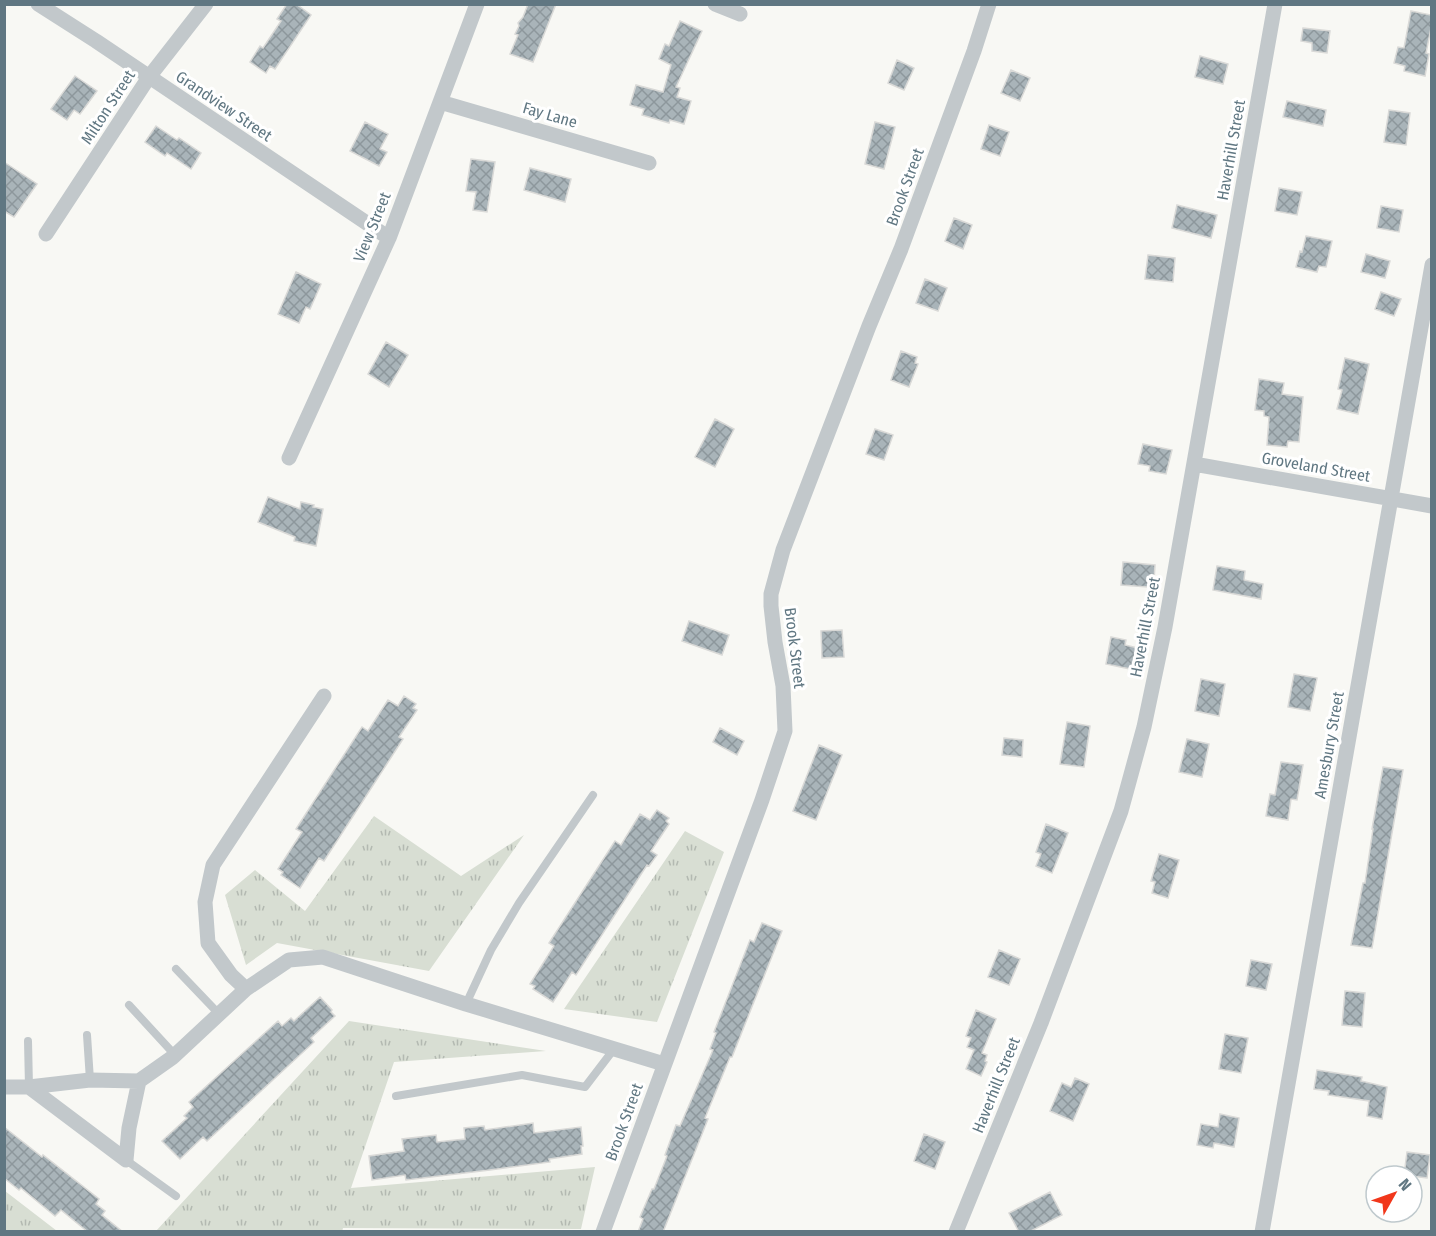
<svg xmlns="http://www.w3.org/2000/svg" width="1436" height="1236" font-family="'Fira Sans Condensed',sans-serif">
<defs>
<pattern id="grass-tufts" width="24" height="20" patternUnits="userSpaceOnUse" patternTransform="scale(1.5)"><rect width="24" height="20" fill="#d8ded3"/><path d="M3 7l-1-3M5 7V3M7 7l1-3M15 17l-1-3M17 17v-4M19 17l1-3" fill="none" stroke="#b3b9b1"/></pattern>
<pattern id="building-cross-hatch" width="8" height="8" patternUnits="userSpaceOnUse" patternTransform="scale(1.5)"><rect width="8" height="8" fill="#a9b4b9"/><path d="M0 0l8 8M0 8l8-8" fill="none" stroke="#8d979c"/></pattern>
</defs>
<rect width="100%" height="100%" fill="#f8f8f4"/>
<path fill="url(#grass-tufts)" d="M374,816L461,876L524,835L429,971L277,943L246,965L225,895L255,870L305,911Z
M685,831L724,852L657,1022L564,1009Z
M349,1021L546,1051L394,1062L351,1188L595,1167L581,1229L343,1228L342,1232L156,1231Z
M5,1191L57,1231H5Z"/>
<path fill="url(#building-cross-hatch)" stroke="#d9d9d7" stroke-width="1.5" d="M287,4H296L311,15L275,69L270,66L266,73L250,62L260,46L263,48L281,21L277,19Z
M528,4H556L533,62L510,54L518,35L515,34L519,26L518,23L523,17Z
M1411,11L1431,15V28L1426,53L1429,54L1425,76L1404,71L1405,66L1394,63L1398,47L1404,48Z
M680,21L702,31L676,87L680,88L677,97L691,101L684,124L670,120L669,123L642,115L644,109L630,105L636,85L663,92L671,65L659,59L665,44L669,46Z
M1303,28L1330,31L1327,53L1312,51V43L1301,41Z
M1200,56L1228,64L1223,84L1195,77Z
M897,60L914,68L904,90L888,83Z
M1011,70L1030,78L1020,101L1001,93Z
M75,76L97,91L80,114L74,110L67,120L51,109Z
M1287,101L1326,110L1323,126L1283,117Z
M1389,110L1410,113L1406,145L1384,142Z
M365,122L388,134L380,149L387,152L379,166L350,151Z
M875,122L895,127L884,169L865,164Z
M989,125L1009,132L1000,156L981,149Z
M156,126L177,140L179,138L201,153L191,169L167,153L165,156L145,142Z
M471,159L495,162L487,212L473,210L476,192L466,191Z
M4,162L37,184L14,217L4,211Z
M530,168L571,179L565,202L524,190Z
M1279,188L1302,192L1297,215L1275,211Z
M1177,205L1217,215L1211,238L1172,228Z
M1381,206L1403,210L1399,232L1377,228Z
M954,218L972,225L963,249L945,241Z
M1306,236L1332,241L1326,267L1319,266L1317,272L1296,267L1300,251L1302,252Z
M1366,254L1390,261L1385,278L1361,272Z
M1148,255L1175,258L1173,282L1145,279Z
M296,272L321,284L310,309L306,307L299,323L278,314Z
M925,279L947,288L938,311L916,303Z
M1381,292L1401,299L1394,316L1375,309Z
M386,342L408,355L389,387L368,374Z
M901,351L917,357L915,363L918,364L909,387L891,380Z
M1345,358L1369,364L1358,414L1337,409L1342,390L1338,389Z
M1259,379L1284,383L1282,394L1303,397L1299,442L1288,441L1287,447L1267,445L1269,417L1264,416V411L1255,410Z
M715,419L734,429L715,467L695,457Z
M875,429L893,435L884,460L866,454Z
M1143,444L1172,450L1166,474L1149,471L1150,466L1138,464Z
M268,497L300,509L301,502L314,505L313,507L323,509L316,546L294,541L295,537L258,522Z
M1123,562L1155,565L1154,581L1148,580V587L1121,585Z
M1217,566L1245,571L1244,580L1263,584L1261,599L1213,590Z
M689,621L729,635L722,655L682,641Z
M842,630L844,657L822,658L821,631Z
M1111,637L1126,640L1125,645L1138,648L1135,670L1106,664Z
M1294,674L1317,678L1310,711L1288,707Z
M1201,679L1225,684L1219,716L1195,711Z
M404,696L416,704L413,708L417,710L399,737L403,739L324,861L319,858L300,888L281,875L283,872L278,869L302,832L296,829L362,727L368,731L388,700L398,706Z
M1067,722L1090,726L1084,767L1060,764Z
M720,728L744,741L737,755L713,742Z
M1004,738L1023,740L1022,757L1002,755Z
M1187,739L1209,744L1202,777L1179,772Z
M819,745L842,755L816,820L793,811Z
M1281,762L1303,765L1297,800L1291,799L1288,820L1266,816L1270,794L1275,795Z
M1383,767L1403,770L1372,948L1351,945L1363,883H1365L1373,829H1372Z
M657,810L669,818L666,821L669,824L651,851L657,855L649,866L647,865L576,975L572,972L553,1002L533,989L535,986L530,984L554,946L549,943L615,841L621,845L640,814L650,820Z
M1046,824L1068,833L1052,873L1036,866L1041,854L1036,852Z
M1159,854L1179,860L1168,898L1152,893L1155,882L1151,881Z
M762,923L782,931L732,1057H730L705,1118L708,1119L663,1232H638L643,1219L640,1217L652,1189H654L667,1156L665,1155L676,1125L680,1126L713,1050L710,1049L716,1033L714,1032L750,940L754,942Z
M999,950L1020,959L1009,985L988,977Z
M1251,960L1272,964L1266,990L1246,986Z
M1345,991L1365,993L1362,1027L1342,1025Z
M320,997L332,1010L331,1012L335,1016L311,1038L314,1042L207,1141L203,1137L180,1159L162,1141L187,1118L184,1116L193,1107L189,1102L278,1021L282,1026L291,1018L294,1021Z
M976,1010L996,1019L982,1053L987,1055L985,1061L987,1062L981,1076L966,1069L974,1050L967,1047L971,1038L966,1036Z
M1225,1034L1248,1038L1241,1073L1219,1069Z
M1317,1070L1362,1077L1361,1081L1387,1087L1382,1119L1367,1116L1369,1101L1328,1095L1329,1091L1314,1089Z
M1075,1078L1089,1084L1073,1121L1050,1111L1062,1083L1071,1087Z
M1220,1114L1239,1118L1234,1147L1214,1143L1213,1148L1197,1145L1201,1124L1218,1127Z
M533,1123L534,1133L581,1127L583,1146H581L582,1154L549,1159L550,1162L490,1170L406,1180L405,1175L372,1180L369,1156L404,1151L402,1139L436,1135L437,1142L465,1139L464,1128L484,1126L485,1130Z
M4,1127L42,1157L43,1155L99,1199L96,1204L105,1211L102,1215L123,1232H88L61,1210L55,1216L21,1188L19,1190L4,1178Z
M924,1134L945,1142L935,1169L914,1161Z
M1407,1152L1430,1155L1427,1178L1404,1175Z
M1050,1192L1062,1215L1029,1232H1019L1009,1213Z"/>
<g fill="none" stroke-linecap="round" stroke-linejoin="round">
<path stroke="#c2c8cb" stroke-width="8" d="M176,969L219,1014
M466,1004L491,950L519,903L593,795
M129,1005L175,1055
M87,1035L90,1080
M28,1041L29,1087
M396,1096L522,1075L585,1087L614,1049
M126,1160L176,1196"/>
<path stroke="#c2c8cb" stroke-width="15" d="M38,4L96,41L389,238
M715,4L740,14
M440,102L649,163
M46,234L149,77L206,4
M289,458L389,238L477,4
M1194,464L1432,506
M246,989L231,975L208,943L205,902L213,865L324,696
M4,1087H29L90,1080L139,1081L173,1057L246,989L289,960L323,957L466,1004L664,1064
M29,1087L126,1160
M126,1160L129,1128L139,1081
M603,1232L762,800L785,731L783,686L775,642L771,606V594L783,550L869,326L901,249L974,51L989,4
M956,1232L1041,1023L1121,811L1144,727L1165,627L1275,4
M1262,1232L1432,265"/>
</g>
<g text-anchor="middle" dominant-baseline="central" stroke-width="6" stroke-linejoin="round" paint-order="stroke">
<g font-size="16" fill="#607782" stroke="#fff">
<text transform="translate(224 106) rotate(34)">Grandview Street</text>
<text transform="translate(108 107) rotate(-57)">Milton Street</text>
<text transform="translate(550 115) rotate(16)">Fay Lane</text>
<text transform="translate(1231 150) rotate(-80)">Haverhill Street</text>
<text transform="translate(905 187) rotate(-70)">Brook Street</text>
<text transform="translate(372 227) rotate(-68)">View Street</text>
<text transform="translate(1316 467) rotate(10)">Groveland Street</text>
<text transform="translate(1145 627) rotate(-79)">Haverhill Street</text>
<text transform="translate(795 648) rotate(83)">Brook Street</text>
<text transform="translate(1329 745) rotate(-80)">Amesbury Street</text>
<text transform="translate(996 1085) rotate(-68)">Haverhill Street</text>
<text transform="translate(624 1122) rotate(-70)">Brook Street</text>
</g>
</g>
<rect width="1436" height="1236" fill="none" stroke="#607782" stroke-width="12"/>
<g transform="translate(1394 1194) rotate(50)"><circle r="28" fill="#ffffff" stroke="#bfc9cd" stroke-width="1.5"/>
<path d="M0-4.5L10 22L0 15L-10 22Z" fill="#f1371b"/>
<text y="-9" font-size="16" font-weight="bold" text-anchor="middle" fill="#607782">N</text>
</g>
</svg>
